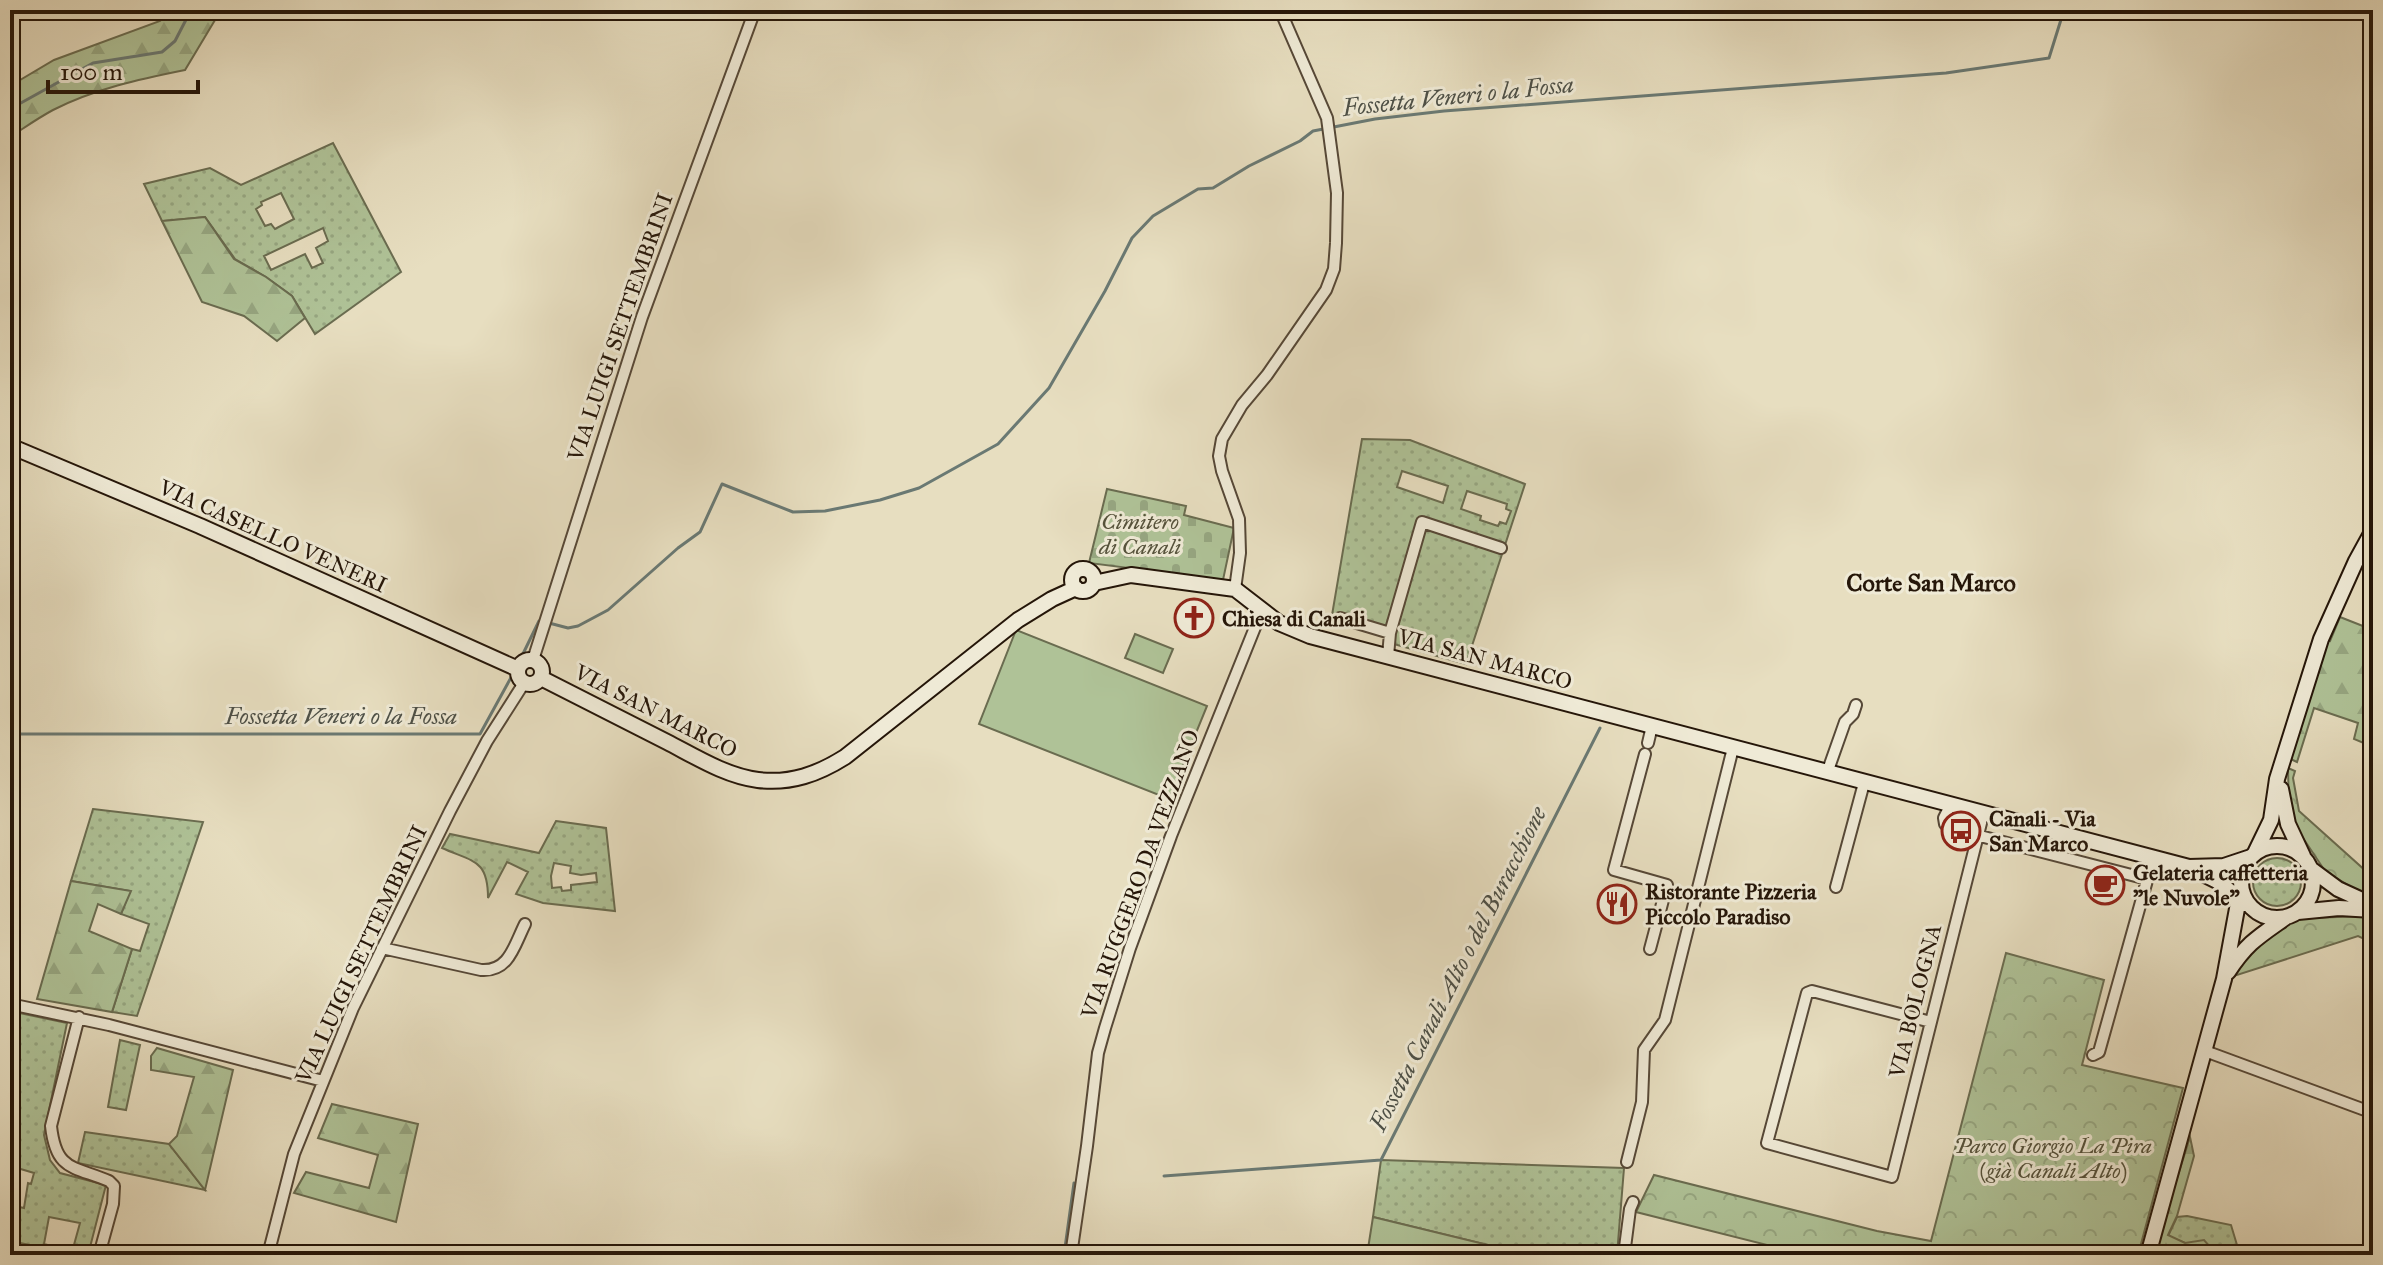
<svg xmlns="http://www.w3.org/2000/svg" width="2383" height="1265" font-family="'IM FELL Great Primer',serif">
<defs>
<pattern id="grass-dots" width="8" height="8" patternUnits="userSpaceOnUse" patternTransform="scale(2)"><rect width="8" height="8" fill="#afc297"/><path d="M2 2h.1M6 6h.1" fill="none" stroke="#96a681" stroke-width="1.8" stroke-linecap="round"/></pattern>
<pattern id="forest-firs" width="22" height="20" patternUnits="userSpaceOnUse" patternTransform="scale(2)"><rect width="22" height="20" fill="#afc297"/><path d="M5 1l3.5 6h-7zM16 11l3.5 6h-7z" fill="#96a681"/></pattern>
<pattern id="cemetery-stones" width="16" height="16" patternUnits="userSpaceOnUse" patternTransform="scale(2)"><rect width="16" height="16" fill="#afc297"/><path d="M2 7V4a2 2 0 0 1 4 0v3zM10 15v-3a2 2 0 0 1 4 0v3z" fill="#96a681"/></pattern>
<pattern id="park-crowns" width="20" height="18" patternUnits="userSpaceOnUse" patternTransform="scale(2)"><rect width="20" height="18" fill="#afc297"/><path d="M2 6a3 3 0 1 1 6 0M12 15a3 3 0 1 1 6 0" fill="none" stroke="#96a681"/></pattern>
</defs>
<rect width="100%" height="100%" fill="#e7dec0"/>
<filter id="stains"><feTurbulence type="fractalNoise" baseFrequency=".0025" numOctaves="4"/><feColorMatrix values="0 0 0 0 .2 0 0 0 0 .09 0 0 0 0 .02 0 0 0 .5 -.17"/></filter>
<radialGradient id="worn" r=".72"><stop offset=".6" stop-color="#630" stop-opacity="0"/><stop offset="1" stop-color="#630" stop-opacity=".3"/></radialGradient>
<path fill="url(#grass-dots)" stroke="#6a6c50" stroke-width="2" fill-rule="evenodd" d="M333,143L401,272L315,334L292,296L266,277L235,259L205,217L162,221L144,184L210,168L241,185ZM281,193L294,219L275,229L271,224L265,226L256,209L262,205L261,202ZM323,228L328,241L316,248L323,263L312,268L305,254L271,270L264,256Z
M1362,439L1410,440L1525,484L1466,664L1390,643L1389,632L1332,615ZM1402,471L1448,486L1443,503L1397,487ZM1467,491L1507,504L1506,509L1511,511L1506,524L1500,522L1498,526L1480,520L1481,516L1461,509Z
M93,809L203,822L137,1016L112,1012L132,949L140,951L149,924L121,914L130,891L71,881Z
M556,821L606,828L615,911L543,903L516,894L528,872L507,862L488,898C488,859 473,862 442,848L450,834L539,853ZM554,863L571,866L570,873L581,875L596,873L597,882L571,885V890L562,891L561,887L552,888L551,876Z
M2253 882a24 24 0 1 1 48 0a24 24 0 1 1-48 0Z
M10,1011L67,1023L44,1135L50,1160L60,1173L106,1185L88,1255H75L20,1243L16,1255H10V1205L24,1208L28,1183L31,1184L34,1173L14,1167L10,1182ZM49,1217L80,1223L72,1252L44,1244Z
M120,1040L140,1045L126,1110L108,1107Z
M85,1132L169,1144L205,1190L78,1163Z
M1381,1160L1624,1168L1617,1255H1529L1373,1217Z
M2187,1216L2231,1225L2240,1255H2203L2212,1249L2185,1243L2168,1236L2177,1217Z"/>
<path fill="url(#forest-firs)" stroke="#6a6c50" stroke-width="2" d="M170,10H221L185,70C140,79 94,89 53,110C38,118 24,128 10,137V86L54,60L160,21Z
M205,217L234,259L266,277L292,296L305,318L277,341L244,316L202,302L162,221Z
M2340,617L2373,630V747L2354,739L2358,723L2314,708L2297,762L2284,756L2321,639L2330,641Z
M71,881L131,891L121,914L98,904L89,931L132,949L112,1012L37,999Z
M157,1048L233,1070L205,1190L169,1144L177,1136L194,1077L151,1070V1056Z
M332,1104L418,1124L396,1222L294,1193L306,1172L369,1188L378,1155L318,1138Z
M2190,1137L2194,1156L2177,1216L2168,1235L2185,1243L2204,1240L2212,1249L2203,1255H2153Z"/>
<path fill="url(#cemetery-stones)" stroke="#6a6c50" stroke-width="2" d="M1107,489L1186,506L1184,515L1234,528L1223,580L1089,563Z"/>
<path fill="url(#park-crowns)" stroke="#6a6c50" stroke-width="2" d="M2288,768L2295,771L2293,778L2299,811L2367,872L2373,874V895L2356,890L2325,871L2299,832L2289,812Z
M2362,916L2373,919V943L2358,936L2234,976V970L2242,955L2288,919Z
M2006,953L2104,980L2082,1065L2183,1088L2138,1255H1991L1978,1252L1977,1255H1807L1636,1212L1654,1175L1877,1231L1931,1241Z"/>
<path fill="#afc297" stroke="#6a6c50" stroke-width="2" d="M1016,630L1207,706L1169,799L979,724Z
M1135,634L1173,649L1163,673L1125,658Z
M1373,1217L1529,1255H1367Z"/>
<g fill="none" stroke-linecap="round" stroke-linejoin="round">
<path stroke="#6a7973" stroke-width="3" d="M10,109L93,63L162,52L175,41L191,10
M549,623L568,628L578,626L608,610L678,548L700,532L722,484L793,512L825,511L880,500L919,488L998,444L1049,388L1105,291L1132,238L1153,216L1198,189L1213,188L1249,166L1300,141L1313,131L1375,119L1444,111L1946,73L2049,58L2064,10
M519,662L539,621L542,622
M10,734H480L514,672
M1164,1176L1381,1160L1600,728
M1064,1255L1074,1183"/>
<defs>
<path id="street" d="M1235,589L1240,553L1239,519L1222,471L1219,456L1222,439L1242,405L1267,375L1326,290L1334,269L1336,243L1337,193L1327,118L1280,10
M1340,618L1390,633L1388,656
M1390,633L1422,522L1501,548
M533,660L642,317L755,10
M1648,743L1652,726
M1645,754L1614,870L1667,885L1650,949
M1827,773L1845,722L1853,714L1856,705
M1950,806L1944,818L1945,824L1949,828L2147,879
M1836,887L1864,783
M382,948L481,970C509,972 514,946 525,924
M10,1004L109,1025L323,1081
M79,1017L51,1126C56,1171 73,1166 109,1181L114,1186L113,1204L99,1255
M1931,1022L1812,991L1807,993L1767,1143L1892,1177L1983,815
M2205,1051L2373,1113
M2093,1055L2099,1052L2153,859
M1627,1162L1642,1102L1644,1050L1665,1020L1733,748
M268,1255L294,1154L353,1008L450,811L487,741L524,683
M1071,1255L1087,1146L1098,1053L1105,1028L1130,948L1171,836L1262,610
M1624,1255L1630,1209L1633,1202"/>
<path id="secondary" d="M10,446L200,526L518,669
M1072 580a11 11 0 1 1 22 0a11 11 0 1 1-22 0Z
M1094,583L1131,575L1235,589L1279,623L1310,636L2189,867L2224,866L2251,857
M518 672a12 12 0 1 1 24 0a12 12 0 1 1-24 0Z
M541,678C583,699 625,721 667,742C696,757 726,776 758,780C791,784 818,774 845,757L1018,620L1052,599L1076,588
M2281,789L2288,824L2303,856
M2241 882a36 36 0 1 1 72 0a36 36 0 1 1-72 0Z
M2255,853L2271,820L2277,779L2321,639L2356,561L2373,530
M2193,869L2217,881L2246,904
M2311,869L2338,889L2373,905
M2298,912L2339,908L2373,910
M2228,972C2247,943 2258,937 2285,918
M2148,1255L2224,979L2241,887"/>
</defs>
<use href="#street" stroke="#564837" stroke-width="14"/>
<use href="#secondary" stroke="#251609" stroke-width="18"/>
<use href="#street" stroke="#efead6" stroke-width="10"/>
<use href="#secondary" stroke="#efead6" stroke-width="14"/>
</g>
<defs>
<symbol id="church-ring" viewBox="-11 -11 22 22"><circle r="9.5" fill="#efead6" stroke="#8f2418" stroke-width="1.5"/><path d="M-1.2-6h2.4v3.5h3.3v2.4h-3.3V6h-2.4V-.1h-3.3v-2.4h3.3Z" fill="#8f2418"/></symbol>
<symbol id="bus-ring" viewBox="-11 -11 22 22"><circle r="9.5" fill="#efead6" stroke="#8f2418" stroke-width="1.5"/><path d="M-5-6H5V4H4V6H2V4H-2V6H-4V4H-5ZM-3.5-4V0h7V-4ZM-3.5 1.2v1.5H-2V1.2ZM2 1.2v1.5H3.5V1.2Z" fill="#8f2418"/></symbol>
<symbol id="cafe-ring" viewBox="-11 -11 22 22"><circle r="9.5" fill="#efead6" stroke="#8f2418" stroke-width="1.5"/><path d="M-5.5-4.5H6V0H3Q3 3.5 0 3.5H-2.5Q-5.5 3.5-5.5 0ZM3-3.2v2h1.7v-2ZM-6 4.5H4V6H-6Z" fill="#8f2418"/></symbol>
<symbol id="restaurant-ring" viewBox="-11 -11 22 22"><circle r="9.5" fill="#efead6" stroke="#8f2418" stroke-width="1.5"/><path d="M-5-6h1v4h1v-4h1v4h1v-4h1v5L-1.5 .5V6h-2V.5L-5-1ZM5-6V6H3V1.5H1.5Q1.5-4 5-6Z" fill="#8f2418"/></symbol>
</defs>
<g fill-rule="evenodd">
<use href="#church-ring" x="1172" y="596" width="44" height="44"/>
<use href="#bus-ring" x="1939" y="809" width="44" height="44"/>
<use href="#cafe-ring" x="2083" y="863" width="44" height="44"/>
<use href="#restaurant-ring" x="1595" y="882" width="44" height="44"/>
</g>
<g text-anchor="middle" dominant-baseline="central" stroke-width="6" stroke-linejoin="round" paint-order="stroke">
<g font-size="22" fill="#251609" stroke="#efead6">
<text transform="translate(620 327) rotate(-71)">VIA LUIGI SETTEMBRINI</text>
<text transform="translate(273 536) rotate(24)">VIA CASELLO VENERI</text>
<text transform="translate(1485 659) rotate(15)">VIA SAN MARCO</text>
<text transform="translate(656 711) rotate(27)">VIA SAN MARCO</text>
<text transform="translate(1140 874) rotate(-70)">VIA RUGGERO DA VEZZANO</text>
<text transform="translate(361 954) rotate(-65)">VIA LUIGI SETTEMBRINI</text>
<text transform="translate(1915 1001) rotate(-76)">VIA BOLOGNA</text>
</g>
<g font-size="22" font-style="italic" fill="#55523b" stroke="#efead6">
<text x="1140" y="521">Cimitero<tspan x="1140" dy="25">di Canali</tspan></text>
<text x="2053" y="1145">Parco Giorgio La Pira<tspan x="2053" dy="25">(già Canali Alto)</tspan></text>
</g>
<g font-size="22" font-weight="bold" fill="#251609" stroke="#efead6" text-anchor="start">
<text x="1222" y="618">Chiesa di Canali</text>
<text x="1989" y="818">Canali - Via<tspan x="1989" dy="25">San Marco</tspan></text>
<text x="2133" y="872">Gelateria caffetteria<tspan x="2133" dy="25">"le Nuvole"</tspan></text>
<text x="1645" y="891">Ristorante Pizzeria<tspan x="1645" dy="25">Piccolo Paradiso</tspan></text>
</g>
<g font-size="24" font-style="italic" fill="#4d5047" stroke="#efead6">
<text transform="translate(1458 96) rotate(-6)">Fossetta Veneri o la Fossa</text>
<text x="341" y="716">Fossetta Veneri o la Fossa</text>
<text transform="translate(1458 969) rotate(-63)">Fossetta Canali Alto o del Buracchione</text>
</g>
<g font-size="24" font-weight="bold" fill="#251609" stroke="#efead6">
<text x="1931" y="583">Corte San Marco</text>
</g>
</g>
<rect width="2383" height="1265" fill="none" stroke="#e7dec0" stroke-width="40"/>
<rect x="12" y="12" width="2359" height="1241" fill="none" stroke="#251609" stroke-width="4"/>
<rect x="20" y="20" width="2343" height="1225" fill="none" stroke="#251609" stroke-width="2"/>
<path d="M48 80v12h150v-12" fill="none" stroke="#251609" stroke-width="4"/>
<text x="60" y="80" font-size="24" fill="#251609" stroke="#efead6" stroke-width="6" paint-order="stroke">100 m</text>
<rect width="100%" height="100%" filter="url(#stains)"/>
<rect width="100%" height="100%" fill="url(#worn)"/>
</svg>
